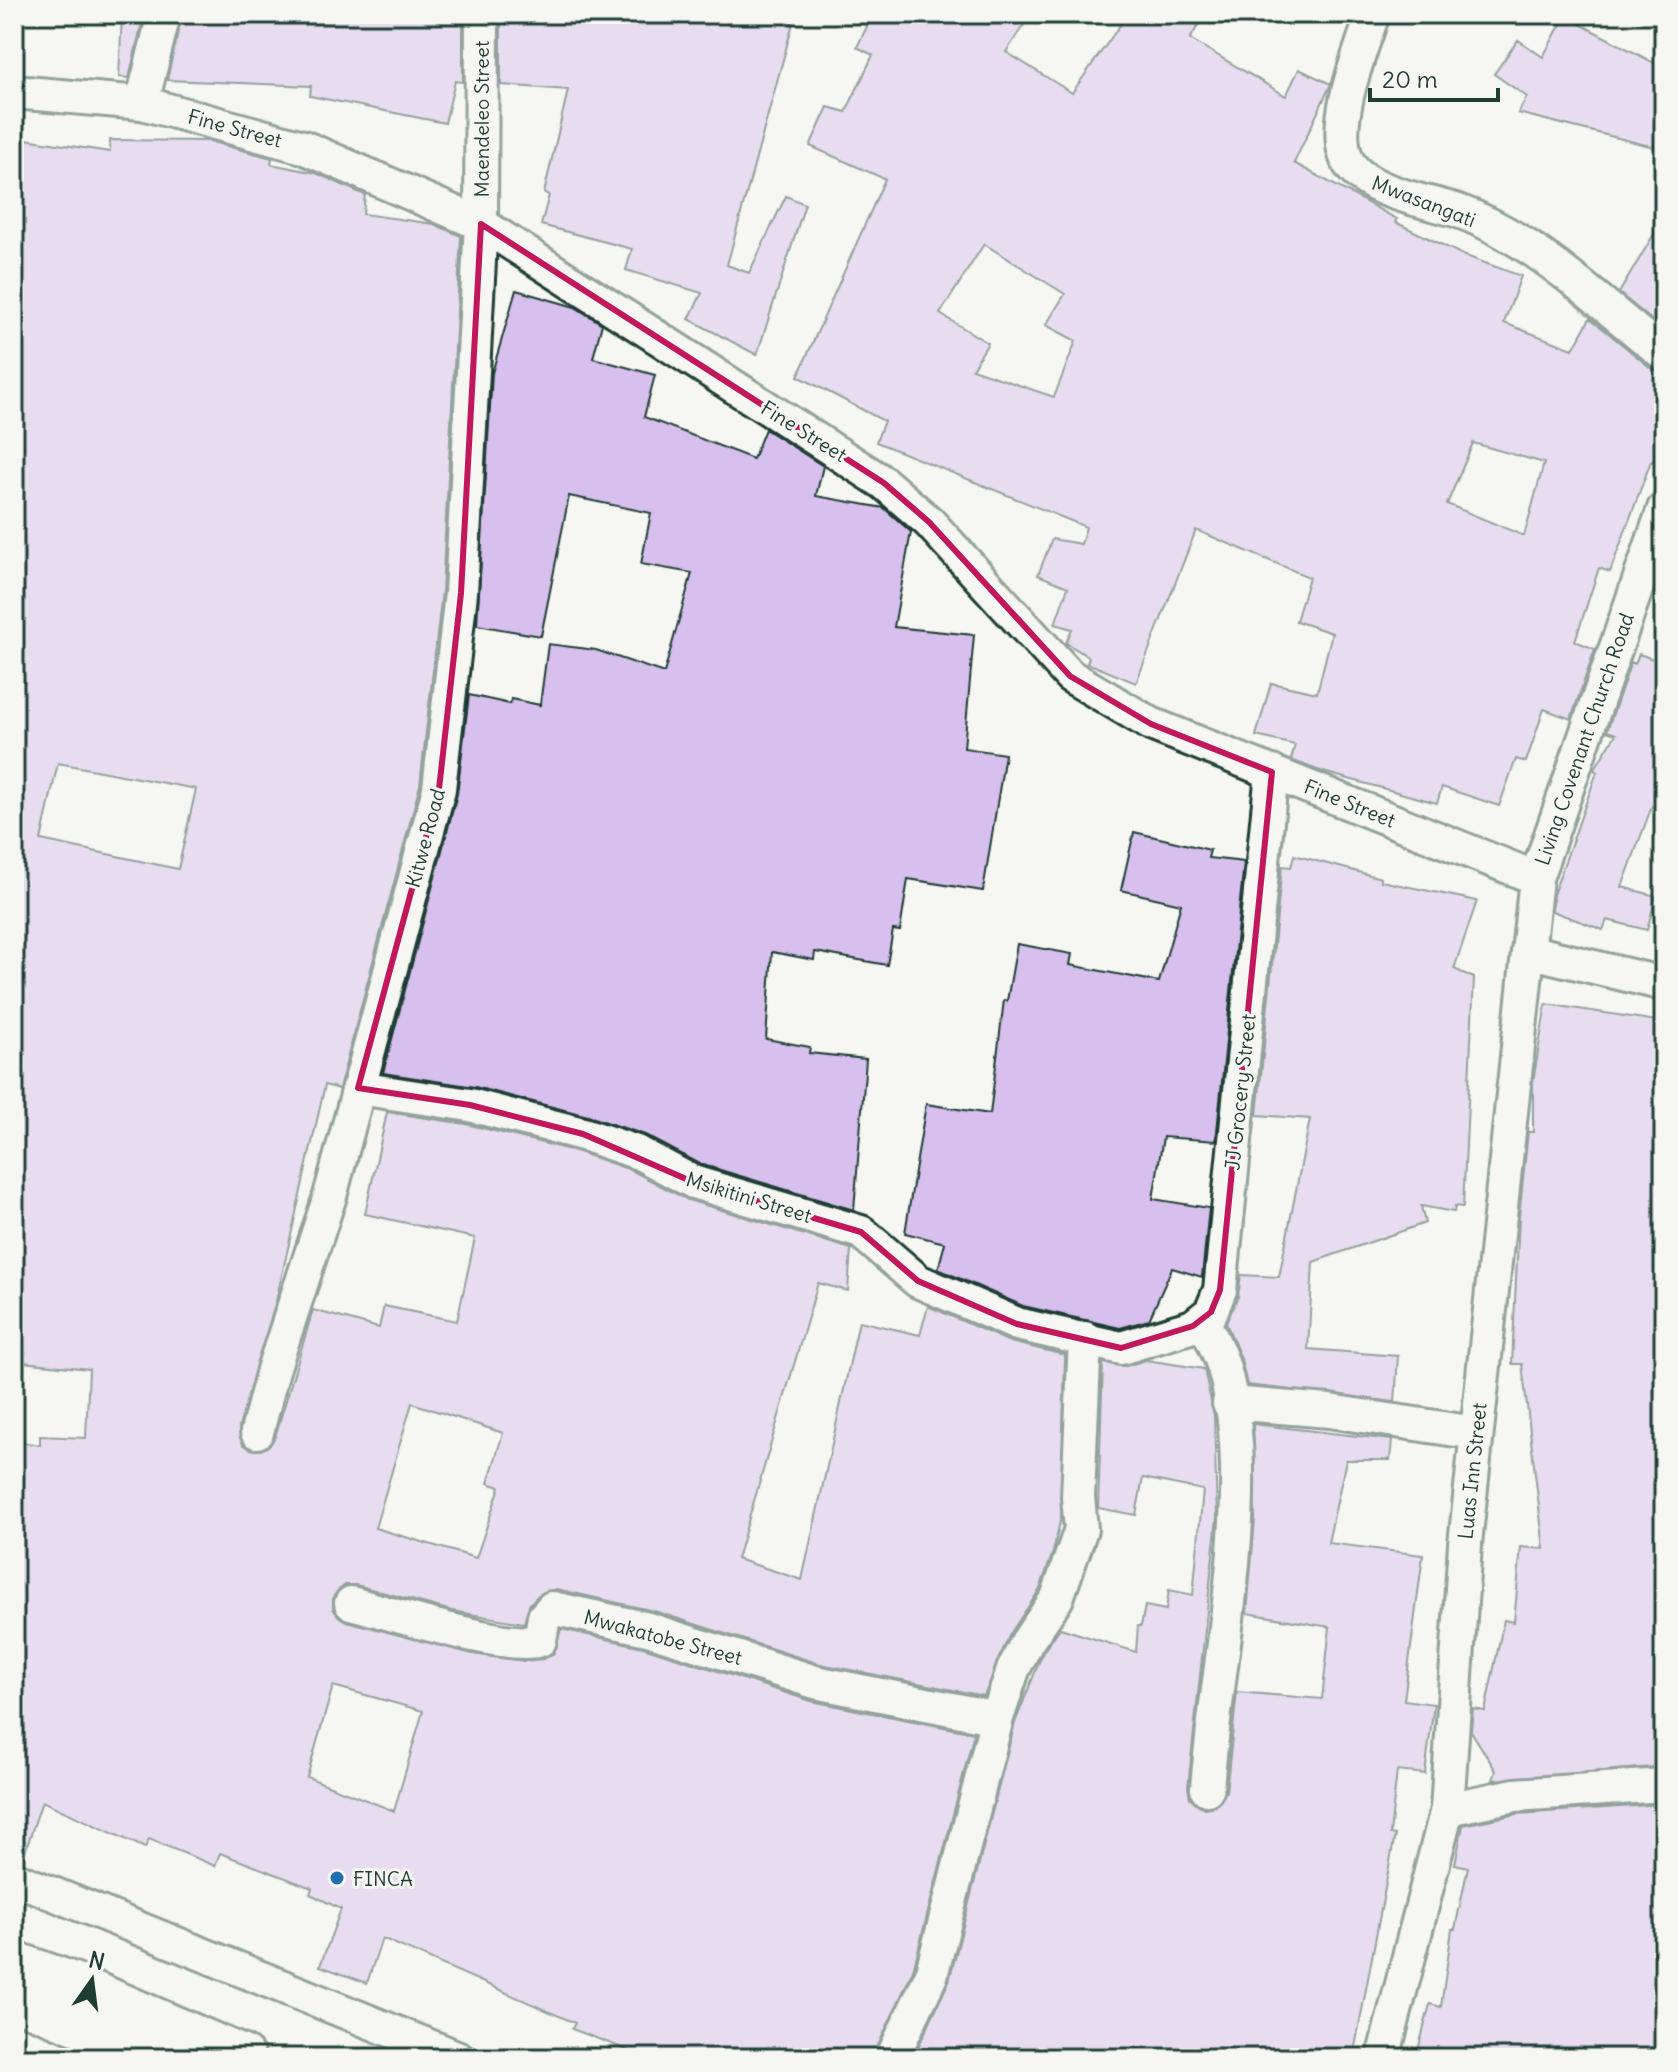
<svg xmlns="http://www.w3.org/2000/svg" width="1678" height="2072" font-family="Delius,sans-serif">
<rect width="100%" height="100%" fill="#f6f6f2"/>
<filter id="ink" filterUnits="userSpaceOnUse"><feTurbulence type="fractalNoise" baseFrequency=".0125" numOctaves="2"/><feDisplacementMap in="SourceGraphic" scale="16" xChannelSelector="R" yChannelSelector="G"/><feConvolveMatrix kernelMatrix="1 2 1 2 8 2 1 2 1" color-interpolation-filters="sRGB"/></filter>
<g filter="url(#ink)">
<path fill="#d7bfee" stroke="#1f3d34" stroke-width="2" fill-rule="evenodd" d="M122,14H144L129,78L119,77Z
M182,14H463V82L455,81L445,123L310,96L311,86L167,80Z
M501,14H760L793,23L727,265L749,273L786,196L805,204L757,355L689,319L702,293L626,270L632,249L541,225L549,195L544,193L568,90L501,85Z
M873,14H1031L1006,52L1072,93L1128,14H1205L1190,39L1286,96L1299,69L1331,84L1294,163L1397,219L1395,222L1463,255L1521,276L1504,323L1573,349L1590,318L1652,369L1664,373V430L1654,462L1651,461L1610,572L1599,568L1575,641L1595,649L1571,719L1544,709L1526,762L1516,759L1499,806L1442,787L1437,803L1323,772L1291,760L1295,745L1256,736L1271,683L1317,693L1332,633L1296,621L1309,577L1196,530L1136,683L1087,663L1089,657L1066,643L1072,629L1055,624L1068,587L1038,575L1052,539L1081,544L1086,527L876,442L884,421L798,376L885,179L810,146L828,107L846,112L873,55L857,47ZM984,244L1065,294L1046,325L1076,341L1054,397L972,369L988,343L940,314ZM1473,443L1544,463L1524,536L1447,504Z
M1565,16L1664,68V106L1654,147L1518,113L1527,97L1494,74L1518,40L1543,57Z
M19,138L110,152V140L208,141L272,158L271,164L316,173L365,195L363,214L434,224L461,236L442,591L420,785L339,1089L325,1085L276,1301L239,1427L243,1445L261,1450L275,1437L313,1310L379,1328L384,1306L457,1321L475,1238L365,1214L387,1112L466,1124L578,1152L631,1170L688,1200L851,1249L848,1291L818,1283L737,1559L802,1580L859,1321L920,1335L928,1306L1010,1342L1065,1355L1061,1517L1053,1552L1040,1589L1010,1634L984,1696L820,1664L654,1611L556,1589L538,1595L529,1605L524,1623L452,1611L356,1585H345L333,1597V1609L346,1621L473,1654L524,1661L543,1659L554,1653L561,1629L643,1647L811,1701L974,1733L913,1970L873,2058H648L572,2029L575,2023L382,1938L367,1983L320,1966L341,1909L310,1894L312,1888L220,1853L215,1866L149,1839L145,1848L42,1801L22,1861L14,1859V1441L40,1445V1436L86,1438L89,1369L23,1362L25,1353L14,1352V251L18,252ZM58,763L196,789L178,869L41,840ZM412,1403L503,1433L488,1483L500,1487L476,1558L375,1528ZM333,1686L423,1711L394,1811L307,1777Z
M1664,217V330L1619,293Z
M516,290L575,307L602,324L593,358L655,375L644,417L753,459L765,429L823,466L816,496L884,508L911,532L894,627L974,635L964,748L1005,754L983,891L908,879L900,931L893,930L887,965L815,952L814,960L772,952L766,1039L810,1047L809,1053L866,1059L854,1210L700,1164L645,1135L588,1116L475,1087L383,1073L457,794L469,695L510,704L511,699L540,705L548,644L596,650L664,673L692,573L641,564L651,513L569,496L541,636L477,625L492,373Z
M1639,654L1664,663V814L1652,806L1622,887L1656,896L1647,930L1607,920L1603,930L1552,911L1553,895L1597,772L1594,770L1616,734L1607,731L1631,662L1635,664Z
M1134,832L1210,850L1208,858L1244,862L1216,1141L1163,1137L1153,1199L1209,1208L1202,1277L1172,1268L1149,1320L1120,1328L1023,1306L938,1269L945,1243L905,1233L926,1104L990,1114L1004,1000L1007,1001L1017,944L1072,954L1070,965L1159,982L1181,904L1121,890Z
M1294,855L1381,878V881L1477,901L1454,969L1474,978L1463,1207L1455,1206L1454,1212L1421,1206L1425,1223L1313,1262L1308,1349L1398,1356L1395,1402L1247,1385L1241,1359L1226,1323L1238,1297L1241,1275L1279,1277L1310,1119L1257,1115L1282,866L1291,867Z
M1546,1004L1664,1022V1766L1493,1780L1496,1771L1471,1731L1473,1709L1485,1711L1504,1620L1514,1622L1521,1547L1544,1549L1522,1364H1512L1519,1217L1528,1132H1533V1082Z
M1146,1360L1204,1369L1214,1415L1217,1518L1188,1787L1190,1798L1204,1808L1216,1806L1226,1792L1237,1692L1322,1699L1330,1627L1247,1613L1255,1519L1253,1424L1392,1440L1390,1460H1346L1328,1543L1423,1555L1404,1700L1434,1704L1425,1774L1397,1771L1390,1834L1395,1835L1353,2058H913L949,1981L1015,1723L1043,1652L1060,1628L1136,1652L1138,1626H1141L1145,1606L1166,1610L1169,1590L1193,1595L1203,1490L1143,1478L1136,1515L1098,1508L1103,1363L1126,1366Z
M1664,1804V2058H1416L1430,2004L1441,2007L1452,1929H1455L1468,1867L1455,1864L1463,1825L1518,1814Z"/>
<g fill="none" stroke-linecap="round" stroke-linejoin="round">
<defs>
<path id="street" d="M1373,14C1361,50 1332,120 1346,157C1358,191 1428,201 1458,211C1533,237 1603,306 1664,354
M14,92L142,103L303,147L481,224L884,483L929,522L1070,676L1151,724L1536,878
M142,103L164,14
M1528,951L1664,984
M358,1088L470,1105L583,1134L639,1153L693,1182L861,1232L918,1281L1017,1324L1121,1348L1193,1326L1211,1312L1220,1290L1272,772
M1203,1320C1209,1334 1218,1349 1223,1365C1259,1485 1216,1663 1207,1789
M1229,1403L1329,1411L1476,1433
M257,1432L273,1370L330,1196L439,789L461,593L481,224L482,14
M351,1603C386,1612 511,1652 540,1640L544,1617L552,1608L648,1629L815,1682L997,1718
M1447,1809L1515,1795L1664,1785
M14,1878L459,2058
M892,2058L931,1976L997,1718L1013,1670L1027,1642L1057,1598L1081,1529L1078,1497L1085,1338
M1383,2058L1447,1809L1465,1544L1536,878L1664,509"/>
<path id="highway" d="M14,1964L70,1984L242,2058
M14,1997L166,2058"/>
</defs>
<use href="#street" stroke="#1f3d34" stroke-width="38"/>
<use href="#highway" stroke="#1f3d34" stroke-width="50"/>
<use href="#street" stroke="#f6f6f2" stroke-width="32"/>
<use href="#highway" stroke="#f6f6f2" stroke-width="44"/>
</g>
</g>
<path d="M0 0H1678V2072H0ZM481,224L884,483L929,522L1070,676L1151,724L1272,772L1220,1290L1211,1312L1193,1326L1121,1348L1017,1324L918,1281L861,1232L693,1182L583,1134L470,1105L358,1088L439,789L461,593Z" fill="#f6f6f2" fill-opacity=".55" fill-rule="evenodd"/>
<path fill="none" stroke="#c2185b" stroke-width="6" stroke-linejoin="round" d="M481,224L884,483L929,522L1070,676L1151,724L1272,772L1220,1290L1211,1312L1193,1326L1121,1348L1017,1324L918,1281L861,1232L693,1182L583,1134L470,1105L358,1088L439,789L461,593Z"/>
<circle fill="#1f6fb2" stroke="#f6f6f2" stroke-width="3" cx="337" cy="1878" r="8"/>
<g text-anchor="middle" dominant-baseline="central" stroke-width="6" stroke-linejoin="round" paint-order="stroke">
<g font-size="20" fill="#1f3d34" stroke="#f6f6f2">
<text transform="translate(481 119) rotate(-90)">Maendeleo Street</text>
<text transform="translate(235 128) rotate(15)">Fine Street</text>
<text transform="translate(1424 201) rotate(21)">Mwasangati</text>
<text transform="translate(804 431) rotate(32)">Fine Street</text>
<text transform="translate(1584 739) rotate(-71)">Living Covenant Church Road</text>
<text transform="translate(1350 803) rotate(22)">Fine Street</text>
<text transform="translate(425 838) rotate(-75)">Kitwe Road</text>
<text transform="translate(1240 1092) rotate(-84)">JJ Grocery Street</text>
<text transform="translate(749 1197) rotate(17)">Msikitini Street</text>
<text transform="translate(1472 1471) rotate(-84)">Luas Inn Street</text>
<text transform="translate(663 1637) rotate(15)">Mwakatobe Street</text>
</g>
<g font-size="20" fill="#1f3d34" stroke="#f6f6f2" text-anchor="start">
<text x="353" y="1878">FINCA</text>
</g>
</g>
<rect width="1678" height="2072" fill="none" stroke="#f6f6f2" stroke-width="48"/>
<rect x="24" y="24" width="1630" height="2024" fill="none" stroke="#1f3d34" stroke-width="3" filter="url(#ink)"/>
<g transform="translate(92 1980) rotate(14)" stroke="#f6f6f2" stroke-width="6" paint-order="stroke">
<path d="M0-6L14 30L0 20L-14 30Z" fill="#1f3d34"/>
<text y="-12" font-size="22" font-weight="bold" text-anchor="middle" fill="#1f3d34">N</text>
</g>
<path d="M1370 88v12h128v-12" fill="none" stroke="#1f3d34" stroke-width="4"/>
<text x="1382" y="88" font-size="24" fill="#1f3d34" stroke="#f6f6f2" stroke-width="6" paint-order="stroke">20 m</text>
</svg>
